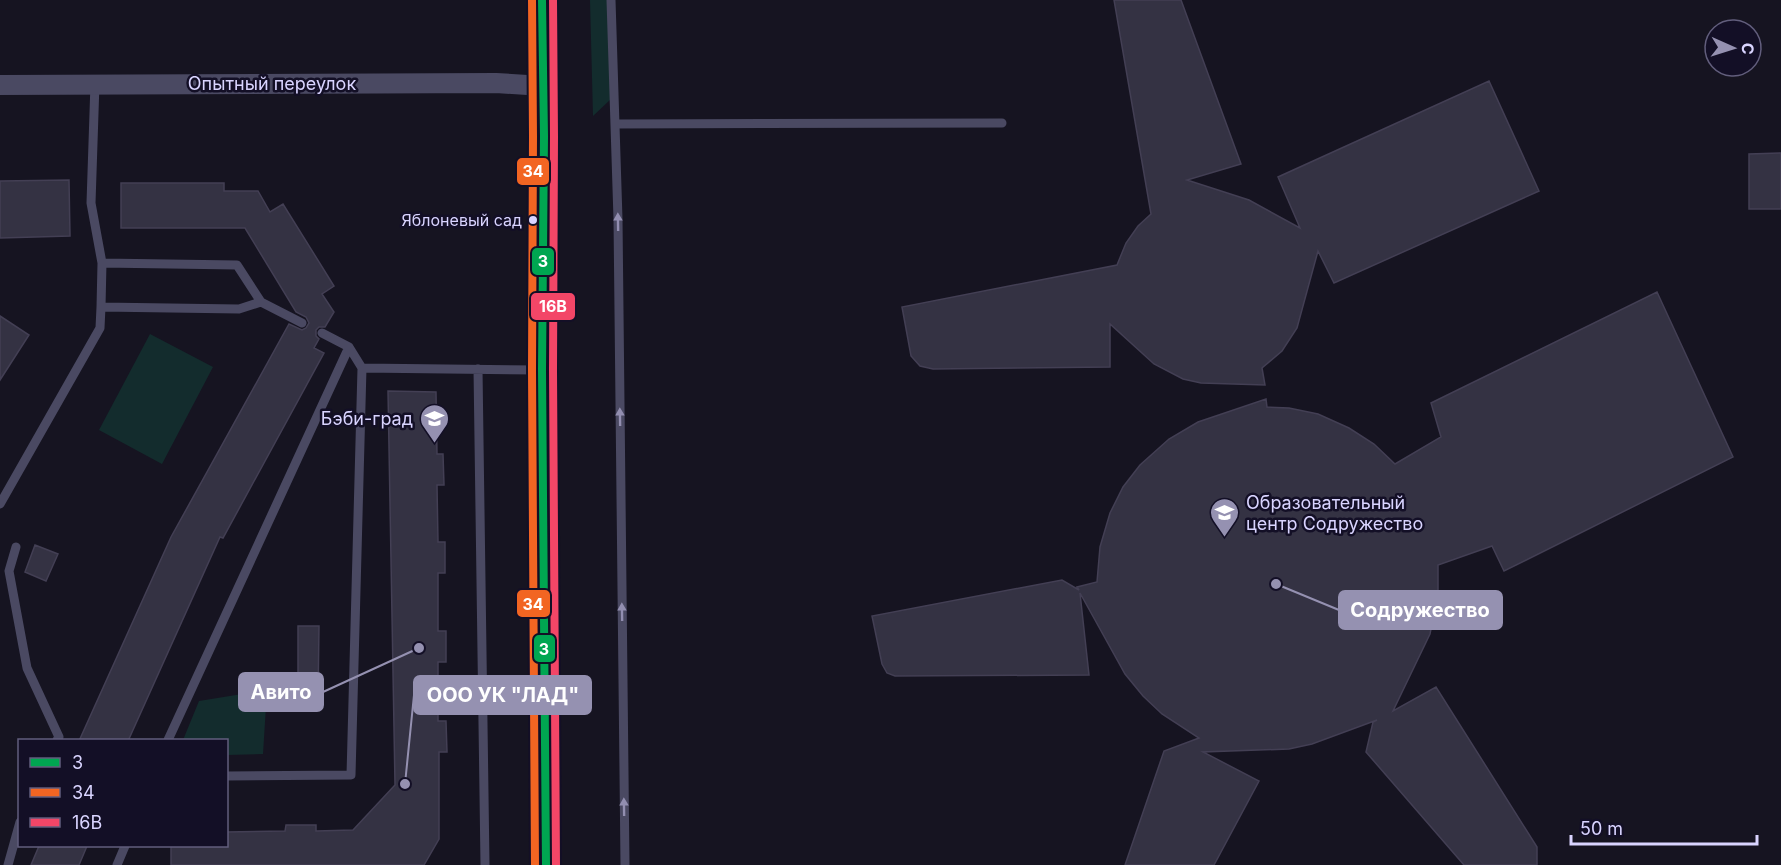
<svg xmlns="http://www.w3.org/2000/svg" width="1781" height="865" font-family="Inter,sans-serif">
<rect width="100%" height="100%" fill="#161421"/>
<path fill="#132c2d" d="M590,0H609L611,99L593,116Z
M150,334L213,367L162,464L99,430Z
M267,690L263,754L227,755L226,740H183L199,701Z"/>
<path fill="#343243" stroke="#433f54" stroke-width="1.5" d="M1114,0H1181L1241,164L1187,180L1249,200L1300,228L1278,177L1489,81L1539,191L1334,283L1318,251L1297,328L1282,351L1262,368L1265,385L1201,383L1183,379L1154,364L1110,324V367L933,369L920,366L911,356L902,307L1117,265L1126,243L1138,226L1151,214Z
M1781,153V209H1749V154Z
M69,180L70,236L0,238V181Z
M121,183H224V191H258L270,212L283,204L334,286L322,294L334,312L325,327H319L316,330V336L319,339L314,348L324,353L223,538L220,537L128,741H79L171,537L289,324L302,330L306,328L309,323L306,317L296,312L245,228H121Z
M1657,292L1733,457L1504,571L1492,546L1438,565V594L1430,634L1393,711L1436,687L1537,847V865H1464L1366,752L1373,722L1377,720L1312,744L1289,749L1203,752L1259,781L1214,865H1125L1164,751L1199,738L1162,714L1143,696L1125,674L1080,593L1089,675L895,676L887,673L882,664L872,616L1062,580L1079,590L1077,587L1097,582L1100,547L1110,513L1123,487L1140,465L1169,439L1198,422L1266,399L1267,407L1289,408L1318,414L1349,428L1374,444L1395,464L1441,437L1431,403Z
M0,316L29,335L0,380Z
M388,391L436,392L437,454H443L444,485H437L438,542H445V573H438V631H446V662H438V721H446L447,752H439V839L424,865H171V846H226V832L285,831L286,825H316V831L353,830L395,785Z
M35,545L58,554L46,581L25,572Z
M298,626H319L318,701H298Z
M39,846H87L79,865H31Z"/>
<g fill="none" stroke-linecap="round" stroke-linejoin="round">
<path stroke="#4a4962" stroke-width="9" d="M611,0L618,219L625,865
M95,83L91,203L102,263L101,307L239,309L261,302L302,323
M615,124L1002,123
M102,263L237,265L261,302
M322,333L349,347
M478,369L485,865
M0,504L100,328L101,307
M16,547L9,571L27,668L59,737L57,740
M168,740L349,347L362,368L541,370
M226,776L351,775L362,368
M8,865L20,822
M117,865L125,846"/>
<path stroke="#4a4962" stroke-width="20" d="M0,85L496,83L543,86"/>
<path stroke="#575674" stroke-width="27" d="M542,0L544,136L542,370L546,865"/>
<defs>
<path id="bus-1" d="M542,0L544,136L542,370L546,865"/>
<path id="bus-2" d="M532,0L533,136L532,370L535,865"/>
<path id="bus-3" d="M553,0L554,136L553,370L556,865"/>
</defs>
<use href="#bus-1" stroke="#130f26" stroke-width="12"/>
<use href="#bus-2" stroke="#130f26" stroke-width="12"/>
<use href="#bus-3" stroke="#130f26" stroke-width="12"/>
<use href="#bus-1" stroke="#00a651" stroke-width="8"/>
<use href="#bus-2" stroke="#f26522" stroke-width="8"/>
<use href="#bus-3" stroke="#f34667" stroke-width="8"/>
</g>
<defs><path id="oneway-solid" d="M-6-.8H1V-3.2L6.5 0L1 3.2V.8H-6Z" transform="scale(1.5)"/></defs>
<g fill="#928eb0">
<use href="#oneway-solid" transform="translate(618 222) rotate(-91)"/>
<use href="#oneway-solid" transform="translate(620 417) rotate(-91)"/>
<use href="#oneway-solid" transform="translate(622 612) rotate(-91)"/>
<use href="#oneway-solid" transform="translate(624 807) rotate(-91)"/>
</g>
<defs>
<symbol id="school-pin" viewBox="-11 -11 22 30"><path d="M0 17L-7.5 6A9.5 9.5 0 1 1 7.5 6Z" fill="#9591b1" stroke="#130f26"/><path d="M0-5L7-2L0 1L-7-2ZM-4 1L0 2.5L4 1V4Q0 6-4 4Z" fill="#fff"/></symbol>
</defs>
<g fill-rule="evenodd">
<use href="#school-pin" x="418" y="402" width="33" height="45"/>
<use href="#school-pin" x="1208" y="496" width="33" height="45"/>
</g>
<circle fill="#d9d4ff" stroke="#130f26" stroke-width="2" cx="533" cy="220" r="5"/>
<g text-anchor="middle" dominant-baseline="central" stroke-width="5" stroke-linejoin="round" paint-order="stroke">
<g font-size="16" fill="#d9d4ff" stroke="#130f26" text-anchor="end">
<text x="522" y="220">Яблоневый сад</text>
</g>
<g font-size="18" fill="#d9d4ff" stroke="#130f26">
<text x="272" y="83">Опытный переулок</text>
</g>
<g font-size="18" fill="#d9d4ff" stroke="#130f26" text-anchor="end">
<text x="413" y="418">Бэби-град</text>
<text x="1246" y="502" text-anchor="start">Образовательный<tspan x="1246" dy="21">центр Содружество</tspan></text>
</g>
</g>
<path fill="none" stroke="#9591b1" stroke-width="2" d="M1276 584L1339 610M419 648L323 692M405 784L414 695"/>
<g fill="#9591b1" stroke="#130f26" stroke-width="2">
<circle cx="1276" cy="584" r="6"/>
<circle cx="419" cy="648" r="6"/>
<circle cx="405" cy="784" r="6"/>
</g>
<g fill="#9591b1" stroke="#9591b1" stroke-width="2">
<rect x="1339" y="591" width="163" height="38" rx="6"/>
<rect x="239" y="673" width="84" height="38" rx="6"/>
<rect x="414" y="676" width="177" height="38" rx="6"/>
</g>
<g font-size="20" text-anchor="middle" font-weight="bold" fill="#fff">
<text x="1420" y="617">Содружество</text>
<text x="281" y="699">Авито</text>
<text x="503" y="702">ООО УК "ЛАД"</text>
</g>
<g stroke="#130f26" stroke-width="2">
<rect x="516" y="157" width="34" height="29" rx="6" fill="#f26522"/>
<rect x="531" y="247" width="24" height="29" rx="6" fill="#00a651"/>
<rect x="530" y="292" width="46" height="29" rx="6" fill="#f34667"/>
<rect x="516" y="589" width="35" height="29" rx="6" fill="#f26522"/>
<rect x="533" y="634" width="23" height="29" rx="6" fill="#00a651"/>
</g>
<g font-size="16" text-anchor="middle" font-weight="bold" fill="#fff">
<text x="533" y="177">34</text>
<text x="543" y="267">3</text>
<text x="553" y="312">16В</text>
<text x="533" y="610">34</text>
<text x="544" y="655">3</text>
</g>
<rect x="18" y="739" width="210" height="108" fill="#130f26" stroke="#625e7d" stroke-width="1.5"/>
<rect x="30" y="758" width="30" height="9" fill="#00a651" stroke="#625e7d" stroke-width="1.5"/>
<text x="72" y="769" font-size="18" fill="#d9d4ff">3</text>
<rect x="30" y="788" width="30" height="9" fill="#f26522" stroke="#625e7d" stroke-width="1.5"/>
<text x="72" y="799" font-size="18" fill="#d9d4ff">34</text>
<rect x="30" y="818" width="30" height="9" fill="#f34667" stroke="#625e7d" stroke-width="1.5"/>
<text x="72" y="829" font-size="18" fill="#d9d4ff">16В</text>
<g transform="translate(1733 48) rotate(93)"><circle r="28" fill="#130f26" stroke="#625e7d" stroke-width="1.5"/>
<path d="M0-4.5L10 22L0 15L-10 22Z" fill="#9591b1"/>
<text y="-9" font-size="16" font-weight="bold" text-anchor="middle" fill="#d9d4ff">С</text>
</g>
<path d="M1571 835v9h186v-9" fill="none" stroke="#d9d4ff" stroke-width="3"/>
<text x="1580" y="835" font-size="18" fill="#d9d4ff" stroke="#130f26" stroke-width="4.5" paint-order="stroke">50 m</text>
</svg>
